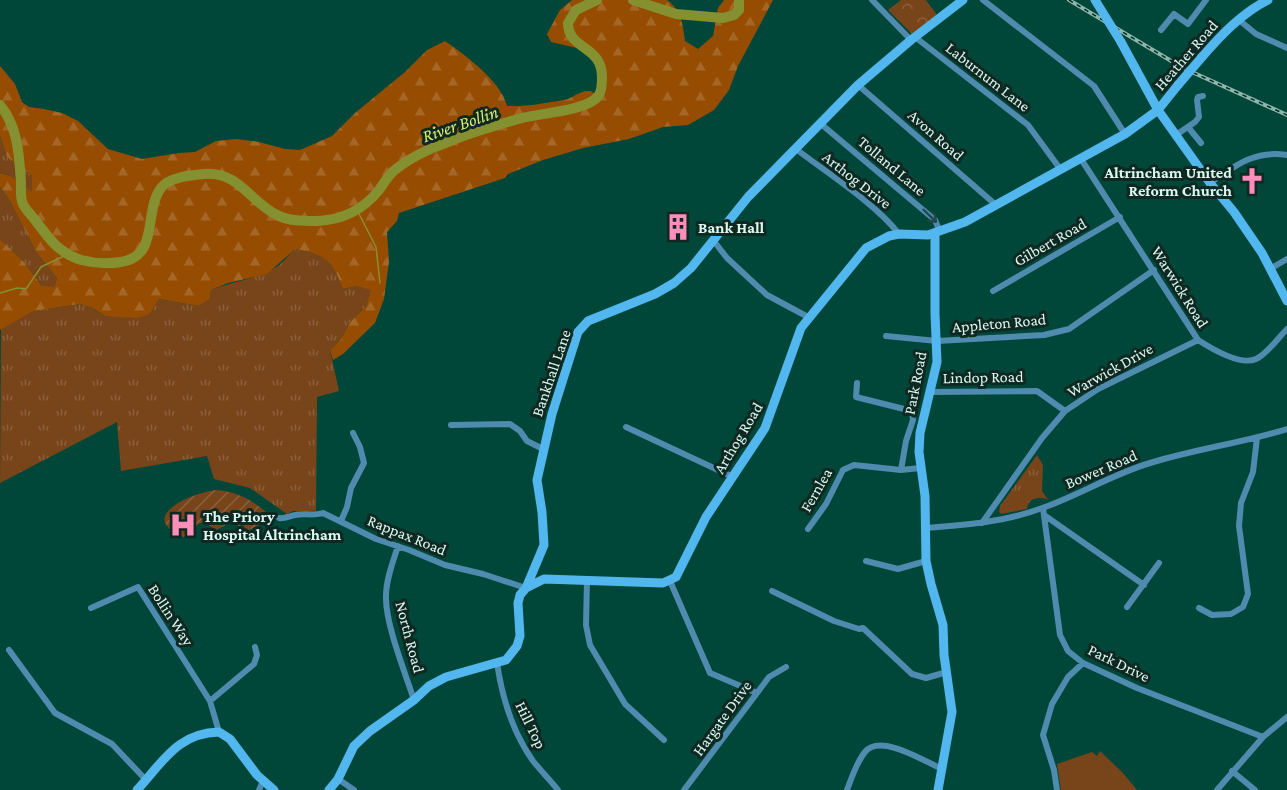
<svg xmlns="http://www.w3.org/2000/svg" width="1287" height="790" font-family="'Crimson Pro',serif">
<defs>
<pattern id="grass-tufts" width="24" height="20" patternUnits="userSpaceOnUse" patternTransform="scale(1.5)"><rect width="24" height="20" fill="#78441a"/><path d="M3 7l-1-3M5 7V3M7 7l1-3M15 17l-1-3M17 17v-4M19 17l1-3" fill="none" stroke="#8b603c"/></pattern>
<pattern id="forest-firs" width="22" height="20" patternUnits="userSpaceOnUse" patternTransform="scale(1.5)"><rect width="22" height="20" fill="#964d02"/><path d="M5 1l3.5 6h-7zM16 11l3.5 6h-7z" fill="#a46727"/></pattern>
<pattern id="park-crowns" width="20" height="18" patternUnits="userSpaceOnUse" patternTransform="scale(1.5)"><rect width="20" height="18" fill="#78441a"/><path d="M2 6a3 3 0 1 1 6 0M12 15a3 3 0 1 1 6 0" fill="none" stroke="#8b603c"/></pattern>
<pattern id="garden-furrows" width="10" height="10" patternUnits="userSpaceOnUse" patternTransform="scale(1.5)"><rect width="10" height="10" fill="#78441a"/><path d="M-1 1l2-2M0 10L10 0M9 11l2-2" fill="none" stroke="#8b603c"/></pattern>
</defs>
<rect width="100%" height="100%" fill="#00473a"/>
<path fill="url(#grass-tufts)" d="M0,136L7,157L32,176V193L11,176L0,173V175Z
M0,187L9,199L36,252L57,278L54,287H43L24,262L0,239Z
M295,249C325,255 332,260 343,289L357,286L372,289L366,307L350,322L341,339L330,350L339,391L317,397L316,511H293L287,514L250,488L214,479L207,456L121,471L117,422L0,483L1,329L34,311L80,304L93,308L105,316L150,314L159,299L199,306L210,299L211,290C233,281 258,279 278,266C284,262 289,254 295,249Z
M1037,455L1043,465L1042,491L1048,500C1039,496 1028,498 1027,509L1001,514L999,512L1000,506Z"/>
<path fill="url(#forest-firs)" d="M572,0H667C681,10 683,24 685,41L698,49L713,36L718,8L724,0H773L738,66L729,90L714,110L688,125L663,127L629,139L583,148L543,160L508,174L505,178L399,213L397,221L387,232L389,262L384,299L375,323L343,354L333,360L330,350L341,339L350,322L366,307L371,290L357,286L343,289C332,260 325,255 295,249L267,274L228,283L211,290L210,299L199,306L159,299L150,314L137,318L105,316L93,308L80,304L34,311L0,330V239L24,262L42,286L54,287L57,278L36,252L9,199L0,187V173L11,176L32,192V176L7,157L0,136V66L15,84L22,102L29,107L44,109L62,113L78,121L108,149L142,159L179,153L195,152L216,141L236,139L259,142L285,149L300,150L332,136L355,113L405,72L427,50L445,41C465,55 501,81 507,106C526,107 545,103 564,100C574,98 579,90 590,91C593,92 596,94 598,96C601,89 602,84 601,77C601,48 574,48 551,42L547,34L560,10Z"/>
<path fill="url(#park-crowns)" d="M901,0H926L937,15L912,34L888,10Z"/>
<path fill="url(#garden-furrows)" d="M217,490C241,492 256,503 273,518L247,531L243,525L238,526L234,521L216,530L204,522L198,524L190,535L184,537C134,517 193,492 217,490Z"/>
<path fill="#78441a" d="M1100,751L1123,773L1137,790H1061L1057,764L1092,752L1097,756Z"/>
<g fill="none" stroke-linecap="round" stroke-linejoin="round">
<path stroke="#859130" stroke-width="1.5" d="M357,210L376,247L380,283
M0,293L17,288L26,289L41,267L68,254"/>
<path stroke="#859130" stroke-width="10" d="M633,0L676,14L723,18L734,15L739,10V0
M0,105C18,127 19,154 21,182C21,189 20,198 23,204C25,209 29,212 31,215C47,234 54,251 81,260C93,263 109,264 121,262C160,256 143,212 161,188C169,177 191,175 204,174C239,171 250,202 277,215C288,221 304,221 317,221C343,220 363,210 379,190C384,183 389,174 396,169C411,157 431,148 448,142C472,132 497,125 522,118C540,113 589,111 599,95C602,90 602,83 602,77C602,45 568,50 568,23L576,10L597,0"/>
<path stroke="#4f8bae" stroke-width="6" d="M872,0L911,40
M983,0L1094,86L1125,134
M1239,20L1256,34L1287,48
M1161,30L1174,14L1188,24L1206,0
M915,37L1028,125L1061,170
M858,85L996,205
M821,124L935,220L940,232
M1188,127L1201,143
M1176,135L1195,122L1199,117L1197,100L1198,97L1203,96
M796,149C827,173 876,204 899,234
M1081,159L1198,340C1212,349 1240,366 1256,359C1267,354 1278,338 1287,329
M1210,183C1236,165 1254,150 1287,155
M713,240L727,258L767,295L808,317
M1270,269L1287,259
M993,291L1120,217
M886,336L937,341L1044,335L1069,329L1154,270
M857,383L856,397L912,411L913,420L906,441L901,470
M931,392L1037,391L1065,411
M451,425L510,424L520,431L527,441L543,449
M626,427L733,477
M1043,508L1060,635L1068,651L1083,663L1137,688L1263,737
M1044,515L1144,585
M279,518C285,519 289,516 295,515C304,513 313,516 323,513L376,539L409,550L445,565L483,574L526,588
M341,521L347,507L351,488L364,463L360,447L353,433
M982,523L1042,438L1065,411L1098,389L1198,340
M925,528C966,525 1006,522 1045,507C1081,494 1113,474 1150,463C1195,449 1242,443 1287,429
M808,529L826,504L843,470L854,465L901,470L920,468
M398,546C393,562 386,579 386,596C385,623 405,672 414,700
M866,561L898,569L926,561
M587,580L586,625L590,645L625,704L664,740
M670,581L710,673L757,693
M772,591L834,621L859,629L863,628L912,674L926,678L947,672
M1127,607L1159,563
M91,608L138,587L210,701L219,732
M1199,608L1212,615L1231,614L1243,607L1248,594L1239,526L1241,503L1253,472L1257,438
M9,650L55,713L112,744L146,780
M497,663C502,697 513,733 533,761C541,771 550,780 558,790
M210,701L254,664L257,655L255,647
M1232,771L1255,790
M338,779L354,790
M259,790L263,781
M684,790L769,677L786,667
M847,790C852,777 856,763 865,752C880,733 924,761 942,769
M1057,790L1054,770L1043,735L1052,704L1068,677L1083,663
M1217,790L1263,737L1287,717"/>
<path stroke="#51b7ee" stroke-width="9" d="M1121,42L1158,110L1210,183L1234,212L1262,253L1287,301
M1202,57C1221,35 1242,13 1268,0
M935,233V314L937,362L920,433L919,452L925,496L926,561L931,584L943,625L944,655L952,712L938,790
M526,588L544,579L663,583L676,577L706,517L765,428L801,328L866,248L889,236L899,234L928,235L965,222L1125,134L1158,110L1178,85
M137,790C163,762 177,733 219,732L230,739L257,775L274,790
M329,790L338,779L354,746L370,731L414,700L429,686L446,677L506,660L517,646L520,636L518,603L520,595L526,588L544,545L542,512L537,480L552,414L578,332L588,321L655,294L674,283L691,268L748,197L858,85L911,40L963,0"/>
<defs>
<path id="rail" d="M1069,0L1183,68L1287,115"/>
</defs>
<use href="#rail" stroke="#8ab7ad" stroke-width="4"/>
<use href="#rail" stroke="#0f2822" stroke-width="1.5" stroke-dasharray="4.5" stroke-linecap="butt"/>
<path stroke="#51b7ee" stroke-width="9" d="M1095,0L1121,42
M1178,85L1202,57"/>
</g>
<defs><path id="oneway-shaft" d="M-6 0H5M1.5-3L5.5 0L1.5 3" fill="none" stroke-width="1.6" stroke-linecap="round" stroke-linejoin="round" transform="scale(1.5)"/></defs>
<use stroke="#22464c" href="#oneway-shaft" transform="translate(930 216) rotate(44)"/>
<defs>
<symbol id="church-bare" viewBox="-9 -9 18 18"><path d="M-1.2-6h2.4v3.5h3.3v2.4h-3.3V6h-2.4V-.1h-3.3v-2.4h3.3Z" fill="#ff8eba" stroke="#0f2822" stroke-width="2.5" paint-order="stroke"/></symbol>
<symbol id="building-bare" viewBox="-9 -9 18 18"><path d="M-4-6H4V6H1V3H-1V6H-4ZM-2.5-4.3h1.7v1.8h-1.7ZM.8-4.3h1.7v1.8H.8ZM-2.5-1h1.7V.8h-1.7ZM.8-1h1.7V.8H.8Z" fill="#ff8eba" stroke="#0f2822" stroke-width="2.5" paint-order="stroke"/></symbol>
<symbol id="hospital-bare" viewBox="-9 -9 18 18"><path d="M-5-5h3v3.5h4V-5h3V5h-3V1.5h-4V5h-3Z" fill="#ff8eba" stroke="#0f2822" stroke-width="2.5" paint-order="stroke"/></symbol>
</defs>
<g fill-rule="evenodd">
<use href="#church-bare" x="1233" y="162" width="38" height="38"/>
<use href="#building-bare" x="659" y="208" width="38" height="38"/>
<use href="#hospital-bare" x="164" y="506" width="38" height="38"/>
</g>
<g text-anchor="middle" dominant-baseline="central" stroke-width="6" stroke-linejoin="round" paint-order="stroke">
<g font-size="16" fill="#dbf9f0" stroke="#0f2822">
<text transform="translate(1186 55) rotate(-49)">Heather Road</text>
<text transform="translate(988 77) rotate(38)">Laburnum Lane</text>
<text transform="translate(936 135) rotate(41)">Avon Road</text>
<text transform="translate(892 166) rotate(40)">Tolland Lane</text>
<text transform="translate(857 180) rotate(38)">Arthog Drive</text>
<text transform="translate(1050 242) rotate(-30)">Gilbert Road</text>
<text transform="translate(1180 287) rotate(58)">Warwick Road</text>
<text transform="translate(999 323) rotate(-5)">Appleton Road</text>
<text transform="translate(1110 370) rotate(-29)">Warwick Drive</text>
<text transform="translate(551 373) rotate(-71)">Bankhall Lane</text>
<text transform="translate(983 377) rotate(-1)">Lindop Road</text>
<text transform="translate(915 383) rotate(-79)">Park Road</text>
<text transform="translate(738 438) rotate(-59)">Arthog Road</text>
<text transform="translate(1101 469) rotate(-23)">Bower Road</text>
<text transform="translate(816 490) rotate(-60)">Fernlea</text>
<text transform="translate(407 535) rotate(22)">Rappax Road</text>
<text transform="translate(171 615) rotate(57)">Bollin Way</text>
<text transform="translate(410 637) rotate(75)">North Road</text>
<text transform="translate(1119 663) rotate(26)">Park Drive</text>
<text transform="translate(722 718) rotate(-54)">Hargate Drive</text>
<text transform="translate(531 725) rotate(64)">Hill Top</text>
</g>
<g font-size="16" font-weight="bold" fill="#dbf9f0" stroke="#0f2822" text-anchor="start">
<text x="1232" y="172" text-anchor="end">Altrincham United<tspan x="1232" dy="18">Reform Church</tspan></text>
<text x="698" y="227">Bank Hall</text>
<text x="203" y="516">The Priory<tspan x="203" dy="18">Hospital Altrincham</tspan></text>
</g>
<g font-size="18" font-style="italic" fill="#dbed6f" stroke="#0f2822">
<text transform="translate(460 124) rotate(-19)">River Bollin</text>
</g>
</g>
</svg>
